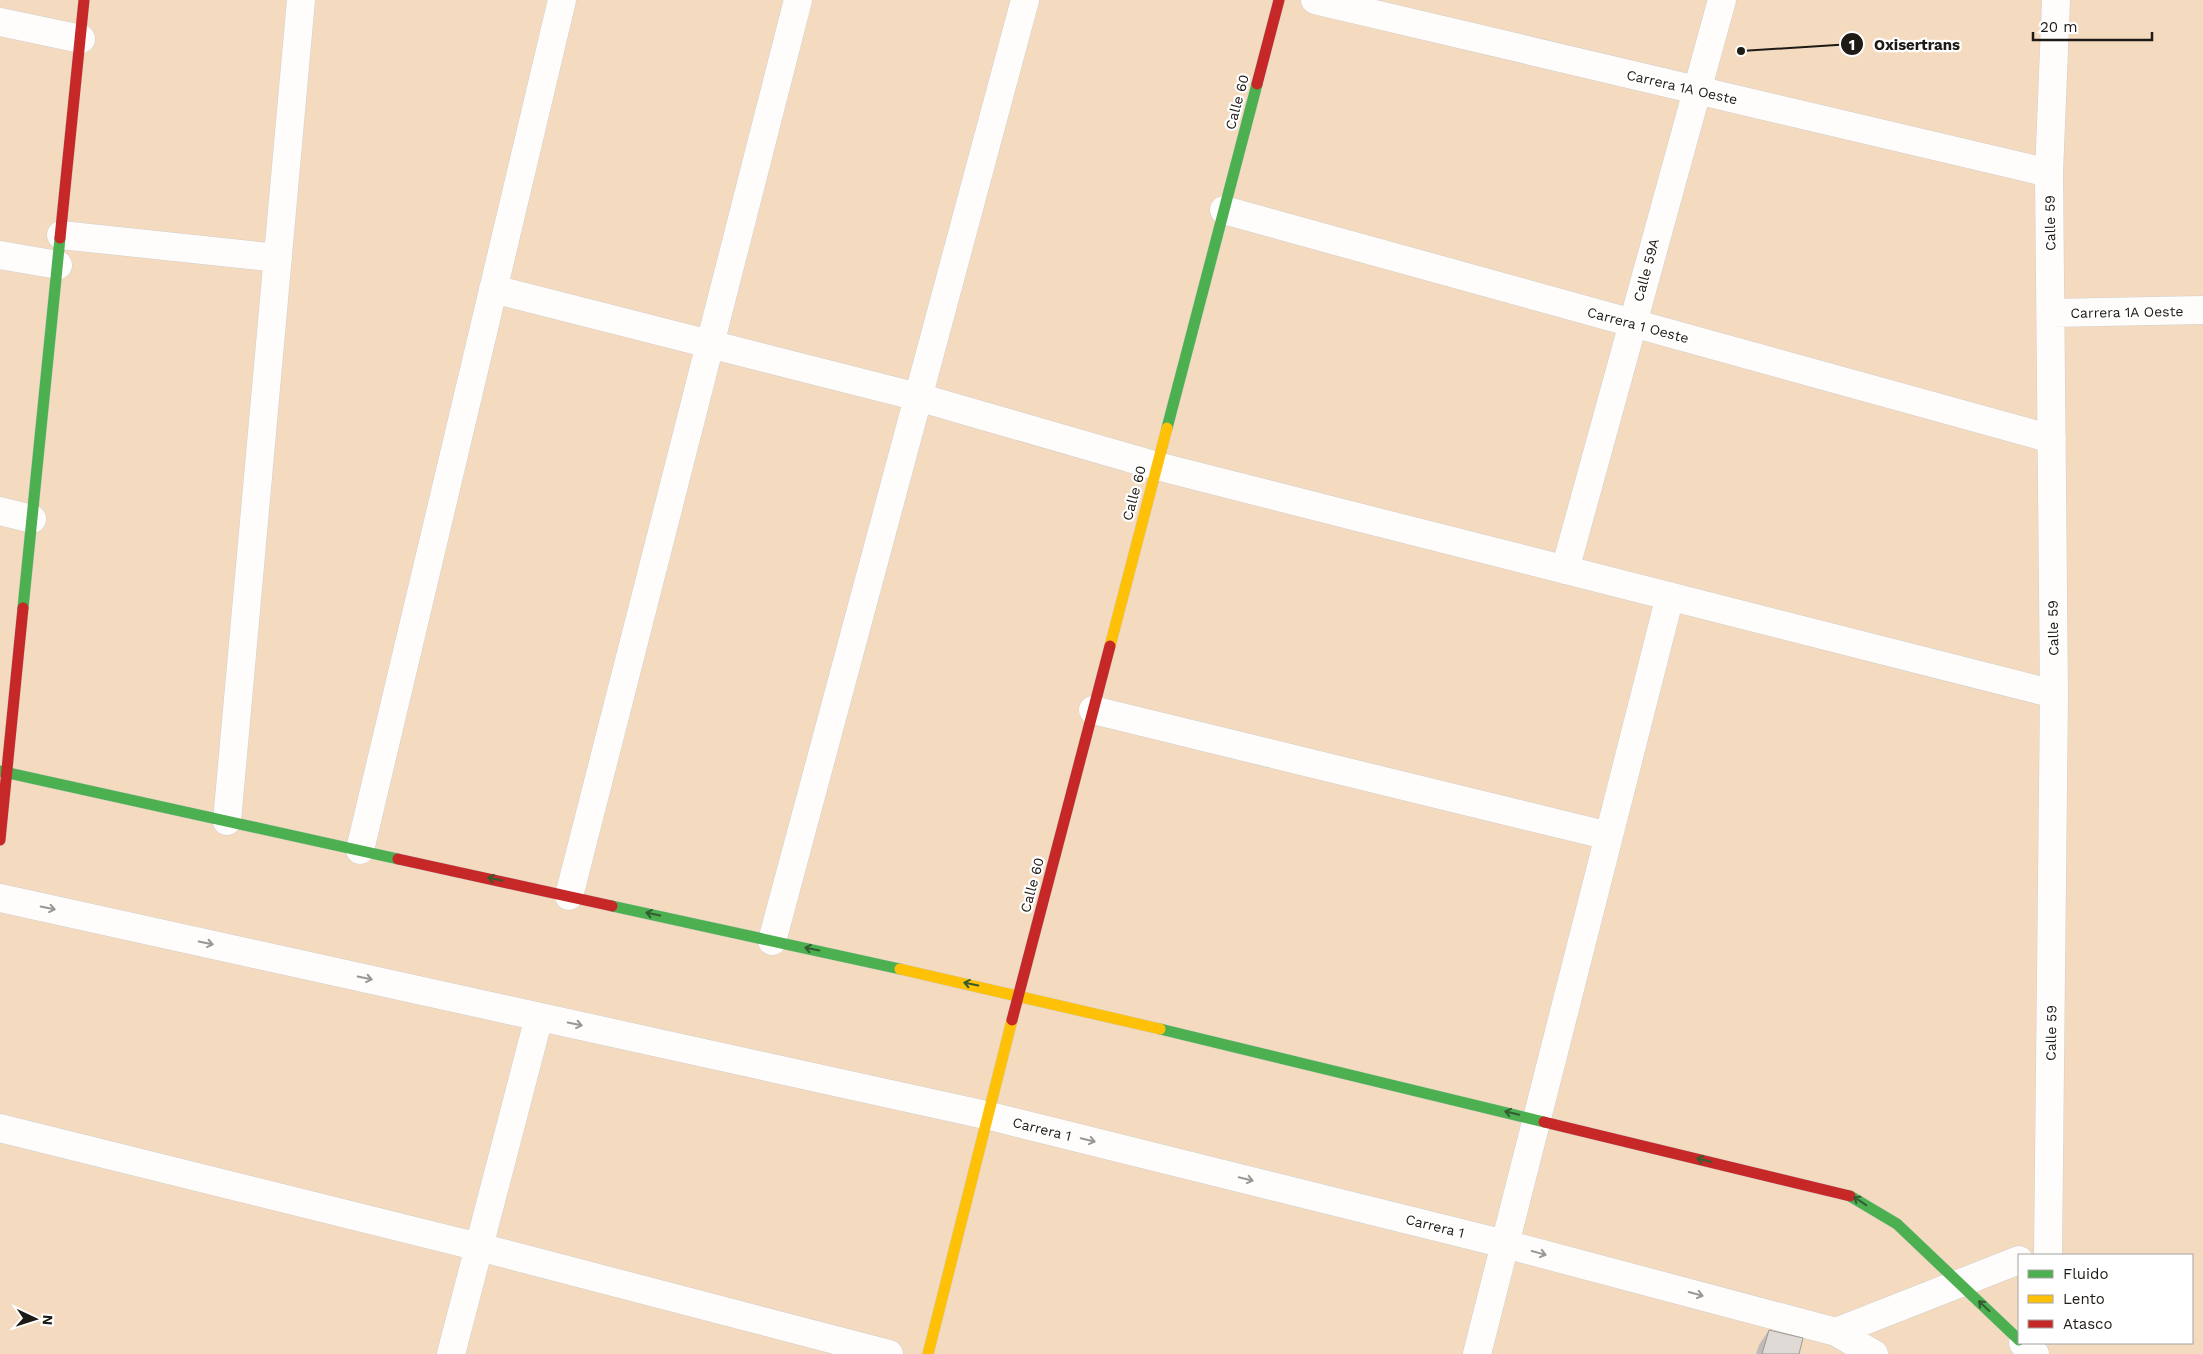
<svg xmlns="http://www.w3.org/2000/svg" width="2203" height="1354" font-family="'Work Sans',sans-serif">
<rect width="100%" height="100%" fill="#f9f3ec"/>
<path fill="#f4dbc0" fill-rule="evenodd" d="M0,0H2203V1354H0ZM2019,1255H2192V1343H2019Z"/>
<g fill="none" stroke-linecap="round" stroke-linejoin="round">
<defs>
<path id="street" d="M1315,0L2049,173
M0,22L81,39
M1224,210L2052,439
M61,235L278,258
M0,255L58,265
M493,289L918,397L1157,466L2054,694
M2052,313L2203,310
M0,511L32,519
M1565,570L1722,0
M1093,710L1609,836
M227,821L301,0
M360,850L562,0
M569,896L798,0
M0,898L990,1116L1505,1244L1836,1332L1874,1354
M772,941L1025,0
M0,1128L479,1247L889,1354
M2048,1255L2054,694L2049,173L2056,0
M1836,1332L2019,1260
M2023,1343L2035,1354
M451,1354L539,1017
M1477,1354L1670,596"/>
<path id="fast" d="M1167,428L1257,84
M23,608L60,238
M0,771L398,859
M612,906L900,969
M1160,1029L1544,1122
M1850,1196L1897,1224L2019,1340"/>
<path id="slow" d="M1110,646L1167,428
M900,969L1160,1029
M928,1354L1012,1020"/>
<path id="jam" d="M1257,84L1279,0
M60,238L84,0
M0,840L23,608
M398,859L612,906
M1012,1020L1110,646
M1544,1122L1850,1196"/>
</defs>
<use href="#street" stroke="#d3cec9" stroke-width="29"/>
<use href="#fast" stroke="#d3cec9" stroke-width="12"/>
<use href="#slow" stroke="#d3cec9" stroke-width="12"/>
<use href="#jam" stroke="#d3cec9" stroke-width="12"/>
<use href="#street" stroke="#fefdfc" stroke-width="28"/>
<use href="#fast" stroke="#4caf50" stroke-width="11"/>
<use href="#slow" stroke="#ffc107" stroke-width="11"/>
<use href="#jam" stroke="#c62828" stroke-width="11"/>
</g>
<path fill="#c0bbb7" d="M1769,1330L1799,1354H1756L1759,1345Z"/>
<path fill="#dfdad5" stroke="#9c9995" d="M1769,1330L1803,1338L1799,1354H1762Z"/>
<defs><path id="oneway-shaft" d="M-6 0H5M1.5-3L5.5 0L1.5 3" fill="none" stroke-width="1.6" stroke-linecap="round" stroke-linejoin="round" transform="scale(1.25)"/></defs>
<g stroke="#335d30">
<use href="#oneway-shaft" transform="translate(495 879) rotate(-168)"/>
<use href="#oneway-shaft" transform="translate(653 914) rotate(-168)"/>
<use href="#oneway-shaft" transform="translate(812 949) rotate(-168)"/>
<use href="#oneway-shaft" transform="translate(971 984) rotate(-168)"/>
<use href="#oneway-shaft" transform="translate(1512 1113) rotate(-166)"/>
<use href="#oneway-shaft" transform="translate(1704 1160) rotate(-166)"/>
<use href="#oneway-shaft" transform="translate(1860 1201) rotate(-147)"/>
<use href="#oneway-shaft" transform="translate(1984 1306) rotate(-137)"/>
</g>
<g stroke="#999794">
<use href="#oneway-shaft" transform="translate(48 908) rotate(12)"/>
<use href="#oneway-shaft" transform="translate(206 943) rotate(12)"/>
<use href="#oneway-shaft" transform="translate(365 978) rotate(12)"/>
<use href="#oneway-shaft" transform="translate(575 1024) rotate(12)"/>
<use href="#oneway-shaft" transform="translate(1088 1140) rotate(14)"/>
<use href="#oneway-shaft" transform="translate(1246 1179) rotate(14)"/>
<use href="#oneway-shaft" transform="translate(1539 1253) rotate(15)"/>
<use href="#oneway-shaft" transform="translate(1696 1294) rotate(15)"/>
</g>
<g text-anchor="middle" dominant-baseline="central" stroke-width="4.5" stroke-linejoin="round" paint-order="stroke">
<g font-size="14" fill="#1e1a15" stroke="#fff">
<text transform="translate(1682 87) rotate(13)">Carrera 1A Oeste</text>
<text transform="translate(1237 102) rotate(-75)">Calle 60</text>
<text transform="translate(2050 223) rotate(-91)">Calle 59</text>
<text transform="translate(1646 270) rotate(-75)">Calle 59A</text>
<text transform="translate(2127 312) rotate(-1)">Carrera 1A Oeste</text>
<text transform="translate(1638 325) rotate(15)">Carrera 1 Oeste</text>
<text transform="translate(1134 493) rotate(-75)">Calle 60</text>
<text transform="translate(2053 628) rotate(-91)">Calle 59</text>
<text transform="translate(1032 885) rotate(-75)">Calle 60</text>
<text transform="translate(2051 1033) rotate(-89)">Calle 59</text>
<text transform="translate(1042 1129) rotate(14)">Carrera 1</text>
<text transform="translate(1435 1226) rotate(14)">Carrera 1</text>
</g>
</g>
<path fill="none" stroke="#1e1a15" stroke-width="2" d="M1741 51L1852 44"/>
<g fill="#1e1a15" stroke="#fff" stroke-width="2">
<circle cx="1741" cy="51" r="5"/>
<circle cx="1852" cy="44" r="12"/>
</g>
<g font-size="15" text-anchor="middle" font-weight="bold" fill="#fff">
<text x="1852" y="50">1</text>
</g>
<g font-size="15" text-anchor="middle" font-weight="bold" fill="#1e1a15" stroke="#fff" stroke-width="4.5" stroke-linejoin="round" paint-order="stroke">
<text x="1917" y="50">Oxisertrans</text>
</g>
<rect x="2018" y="1254" width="175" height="90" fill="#ffffff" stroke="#a5a3a1"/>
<rect x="2028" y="1270" width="25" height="8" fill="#4caf50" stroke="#a5a3a1"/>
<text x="2063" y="1279" font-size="15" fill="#1e1a15">Fluido</text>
<rect x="2028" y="1295" width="25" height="8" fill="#ffc107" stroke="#a5a3a1"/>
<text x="2063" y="1304" font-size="15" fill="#1e1a15">Lento</text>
<rect x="2028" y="1320" width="25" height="8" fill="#c62828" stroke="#a5a3a1"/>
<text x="2063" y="1329" font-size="15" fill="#1e1a15">Atasco</text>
<g transform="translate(35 1319) rotate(94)" stroke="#ffffff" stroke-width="4" paint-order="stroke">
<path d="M0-4L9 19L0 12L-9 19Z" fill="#1e1a15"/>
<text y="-8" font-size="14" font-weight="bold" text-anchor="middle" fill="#1e1a15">N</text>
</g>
<path d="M2033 32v8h119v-8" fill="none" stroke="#1e1a15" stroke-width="2.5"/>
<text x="2040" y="32" font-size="15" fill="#1e1a15" stroke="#ffffff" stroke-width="4" paint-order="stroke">20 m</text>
</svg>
